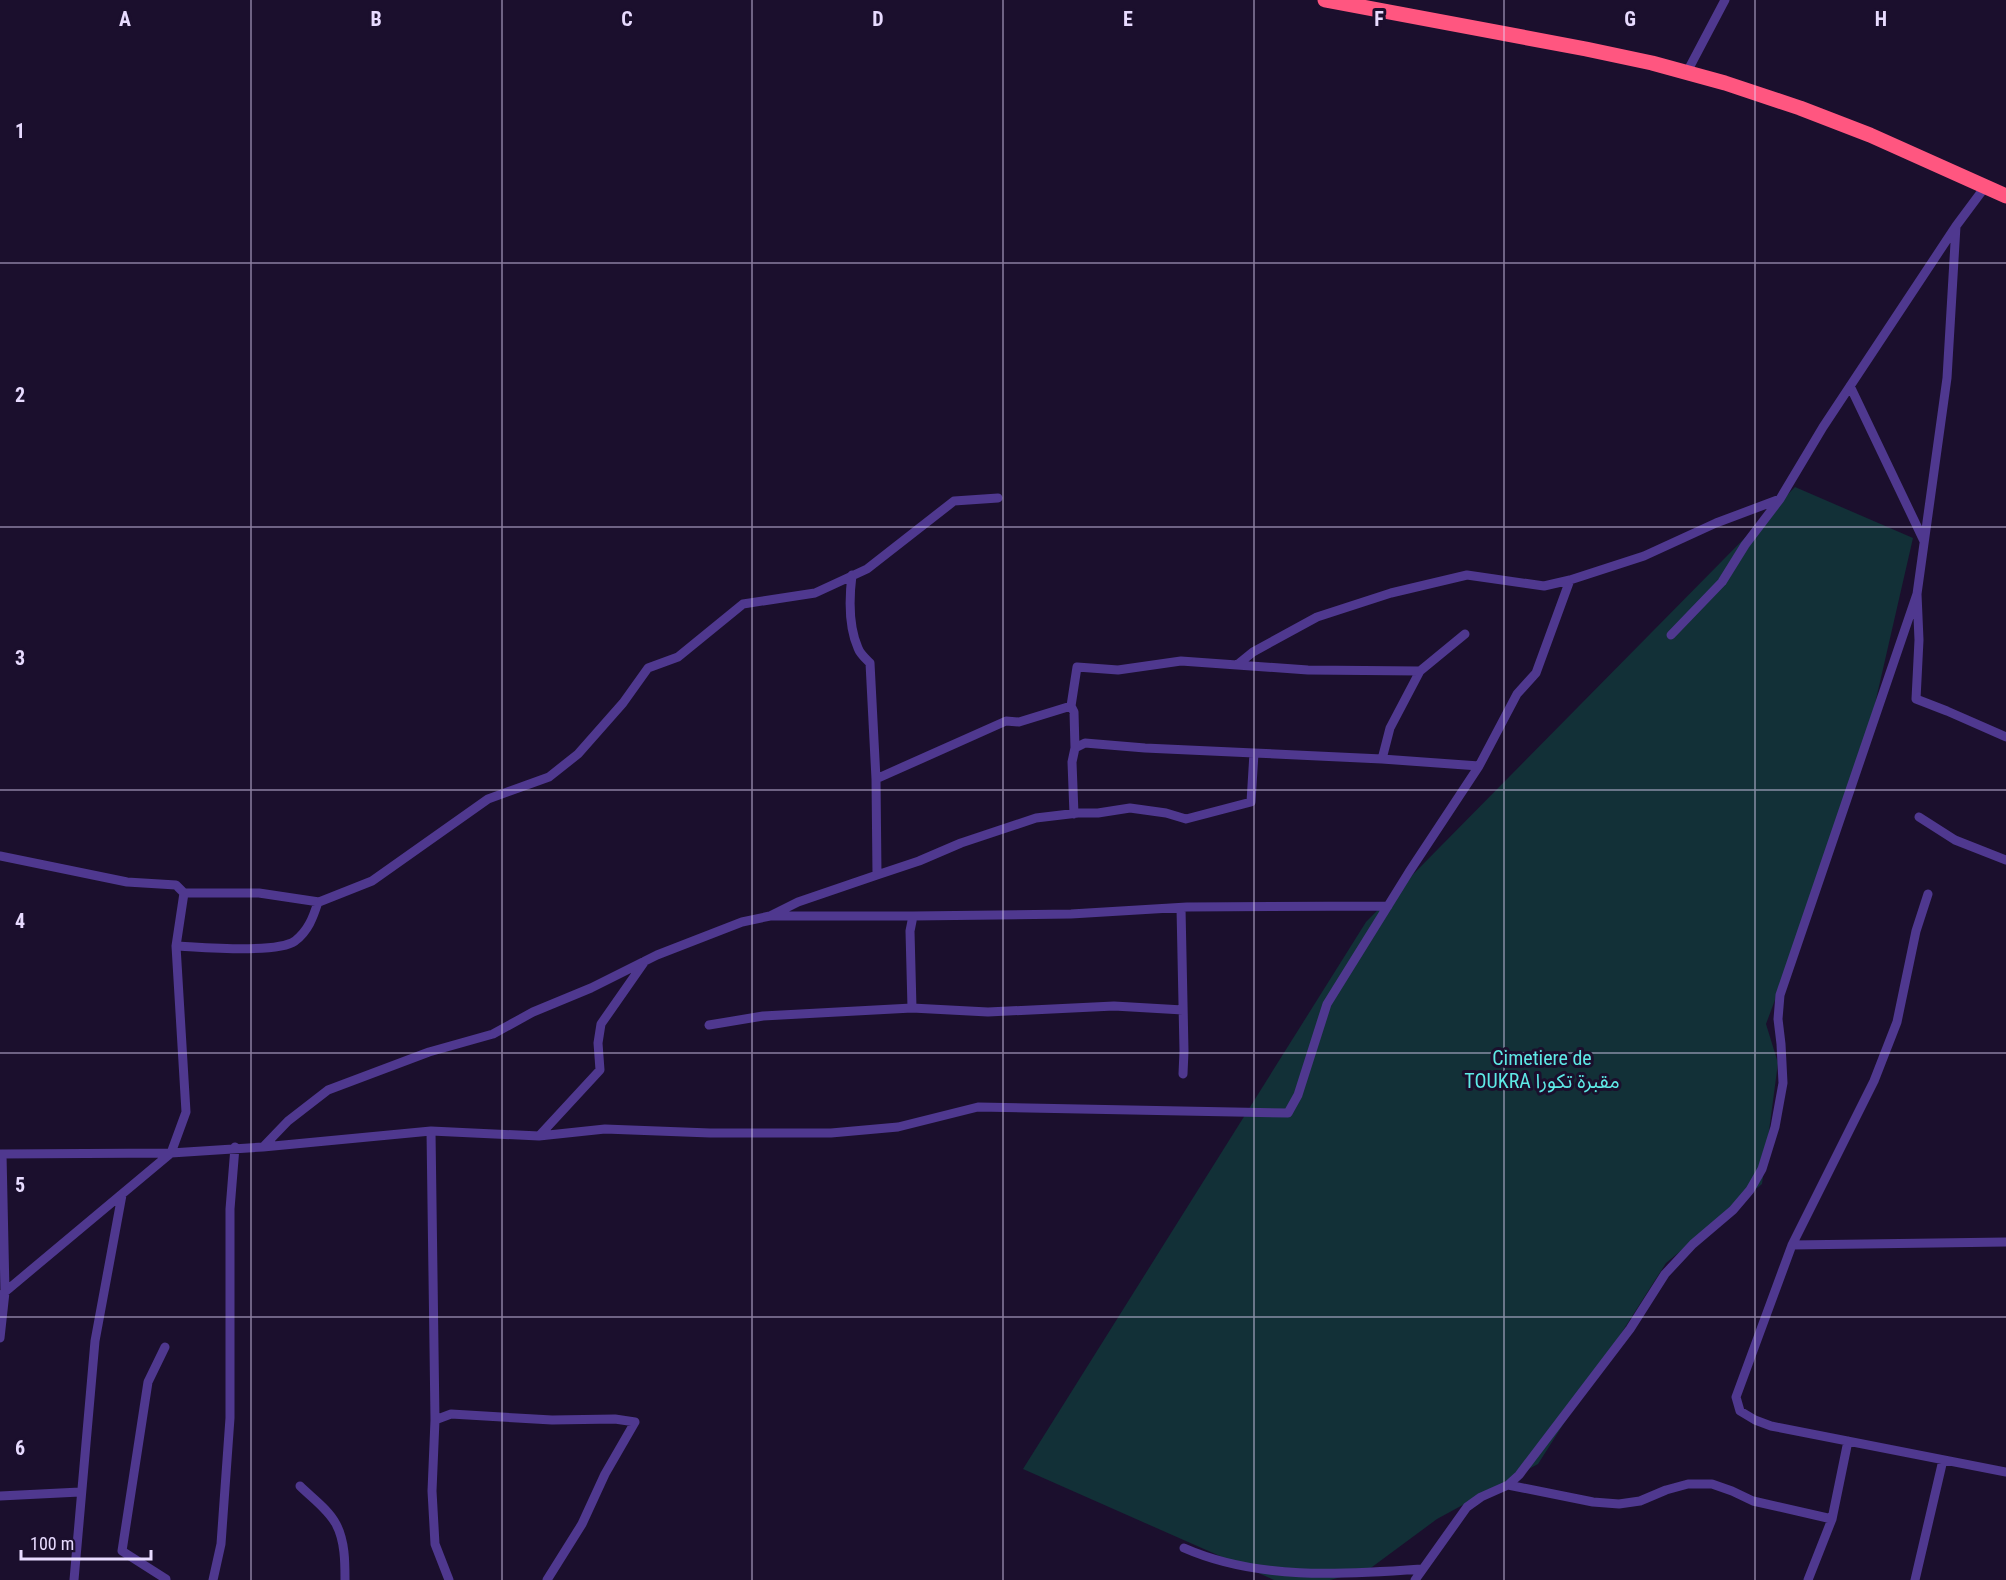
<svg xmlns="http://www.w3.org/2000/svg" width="2006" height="1580" font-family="'Roboto Condensed','Noto Sans Arabic',sans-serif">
<rect width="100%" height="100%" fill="#1b0f2d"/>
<path fill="#123037" d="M1795,487L1913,538L1858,778L1766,1024L1778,1063L1762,1184L1666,1263L1538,1464L1437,1519L1368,1570L1330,1580H1274L1023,1469L1366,922Z"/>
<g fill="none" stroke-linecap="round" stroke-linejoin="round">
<path stroke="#4f388f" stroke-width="9" d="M1687,72L1725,0
M1956,226L1947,378L1917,594L1919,640L1916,699L1947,711L2006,737
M1850,386L1924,541
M852,575C849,599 848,625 858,648C860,654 866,659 870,663L876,779
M1671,635L1722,582L1745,545L1780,499L1823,427L1956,226L1985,187
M1237,665L1253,652L1317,617L1391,593L1467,575L1544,586L1570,580L1644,556L1716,523L1780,499
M1071,706L1074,712L1075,748
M1382,759L1390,728L1420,671L1465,634
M1074,814L1072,762L1075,748L1085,743L1145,748L1254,753
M1919,817L1955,840L2006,860
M0,856L127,882L176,885L184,893
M877,875L919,861L961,843L1036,818L1078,813H1098L1130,808L1166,813L1186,819L1251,802L1254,753L1382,759L1479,766L1517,694L1536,673L1570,580
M1928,894L1916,931L1897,1022L1874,1081L1792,1245L1736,1397L1740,1411L1755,1420L1771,1426L2006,1472
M1181,908L1184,1051L1183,1074
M770,916L798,902L877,875L876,779L1006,721L1019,722L1071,706L1077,667L1118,670L1181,661L1308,670L1420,671
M176,946C200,947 277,954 295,941C308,931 313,918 318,902
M912,1008L910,931L913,916L1071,914L1187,907L1388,906
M709,1025L763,1016L912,1008L988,1012L1114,1006L1183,1010
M431,1131L435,1420
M539,1136L600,1070L598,1043L601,1024L645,961L657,955L742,922L770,916H913
M263,1147L288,1121L328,1090L429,1052L493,1034L533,1012L591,988L643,962
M0,1154L171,1153L186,1112L176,946L184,893H259L319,902L372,881L488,799L549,777L578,754L623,703L648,668L678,657L743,604L815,593L867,569L954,501L998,498
M1792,1245L2006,1242
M0,1296L171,1153L263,1147L431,1131L539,1136L605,1129L710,1133H831L898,1127L978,1107L1288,1113L1298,1095L1327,1004L1409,872L1479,766
M0,1338L5,1292L2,1154
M165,1347L148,1382L122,1551L166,1579V1580
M1508,1485L1593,1502L1619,1504L1640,1501L1666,1490L1688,1484H1712L1732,1491L1753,1501L1832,1519
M300,1486C312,1498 328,1509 336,1524C345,1541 345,1562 345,1580
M0,1496L80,1492
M1184,1548C1257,1580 1340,1575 1421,1569
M74,1580L95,1341L122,1195
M213,1580L221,1544L230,1418V1209L235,1147
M449,1580L435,1544L432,1491L435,1420L451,1414L552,1420L615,1419L635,1422L605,1474L582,1524L547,1580
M1415,1580L1467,1507L1481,1497L1508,1485L1519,1475L1630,1329L1665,1274L1693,1244L1733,1210L1750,1190L1762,1169L1775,1127L1783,1083L1781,1044L1778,1019L1780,995L1917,594
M1808,1580L1832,1519L1848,1441
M1915,1580L1943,1460"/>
<path stroke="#ff5680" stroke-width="15" d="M1325,0L1586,49L1652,63L1725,83L1800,108L1870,135L2006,196"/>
</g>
<path fill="none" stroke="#e8dbff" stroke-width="1.5" stroke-opacity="0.55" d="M251,0V1580M502,0V1580M752,0V1580M1003,0V1580M1254,0V1580M1504,0V1580M1755,0V1580M0,263H2006M0,527H2006M0,790H2006M0,1053H2006M0,1317H2006"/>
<g text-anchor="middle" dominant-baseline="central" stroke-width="6" stroke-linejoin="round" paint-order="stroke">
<g font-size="20" fill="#5ee9e6" stroke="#1b0f2d">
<text x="1542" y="1058">Cimetiere de<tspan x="1542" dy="23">TOUKRA مقبرة تكورا</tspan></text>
</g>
</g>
<g font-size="20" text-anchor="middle" font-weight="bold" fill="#e8dbff" stroke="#1b0f2d" stroke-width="6" stroke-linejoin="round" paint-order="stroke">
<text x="125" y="26">A</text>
<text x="376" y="26">B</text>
<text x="627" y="26">C</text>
<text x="878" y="26">D</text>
<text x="1128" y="26">E</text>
<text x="1379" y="26">F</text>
<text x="1630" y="26">G</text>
<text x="1881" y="26">H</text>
<text x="20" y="138">1</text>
<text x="20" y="402">2</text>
<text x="20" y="665">3</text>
<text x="20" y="928">4</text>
<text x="20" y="1192">5</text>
<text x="20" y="1455">6</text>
</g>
<path d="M21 1550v9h130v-9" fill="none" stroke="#e8dbff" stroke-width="3"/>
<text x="30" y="1550" font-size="18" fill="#e8dbff" stroke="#1b0f2d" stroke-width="4.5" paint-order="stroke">100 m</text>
</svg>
